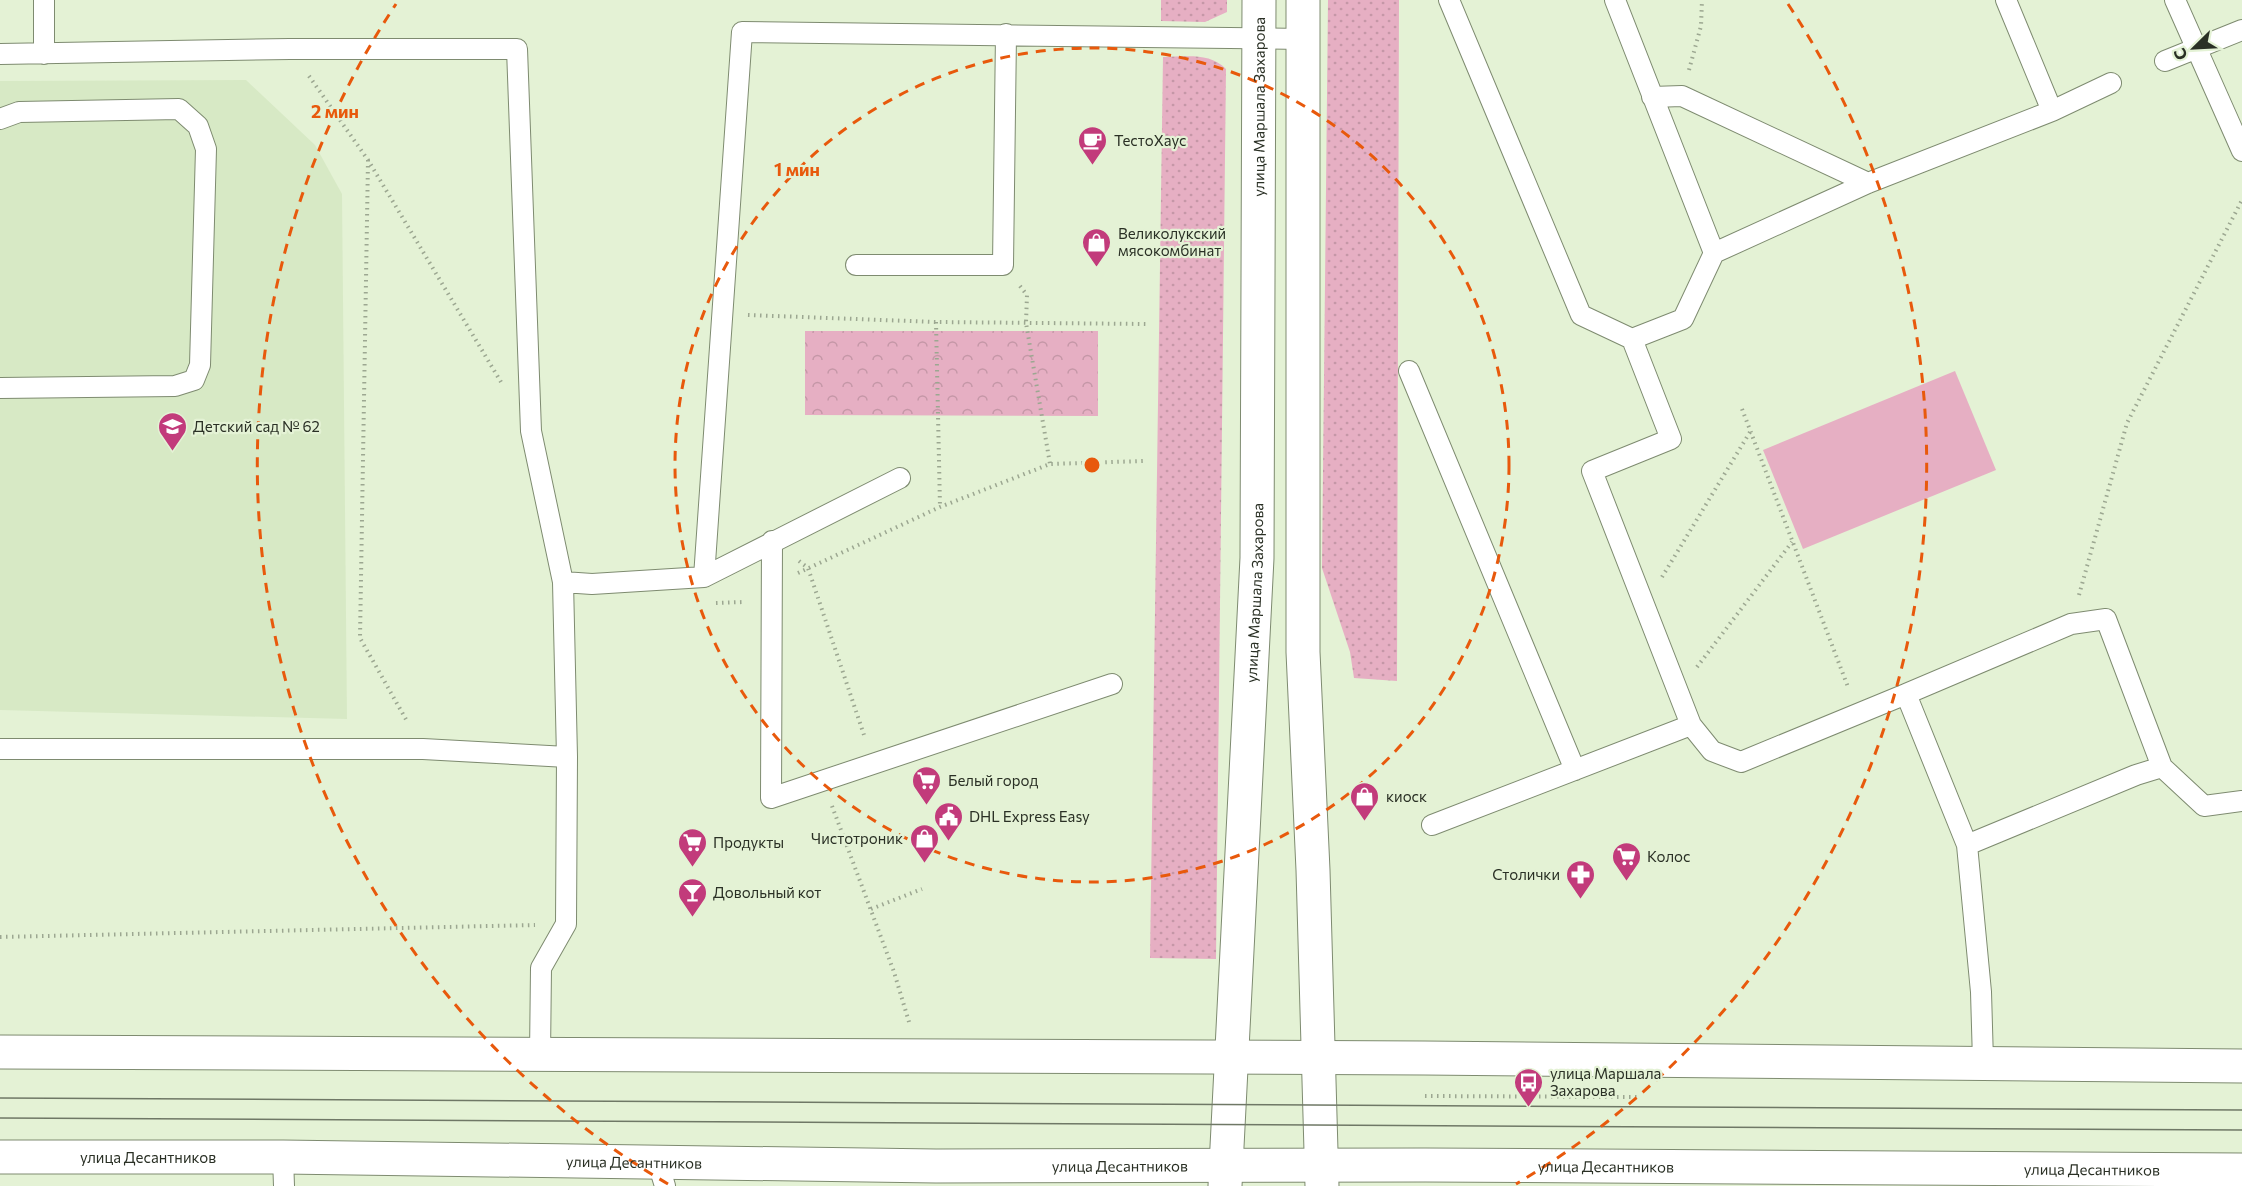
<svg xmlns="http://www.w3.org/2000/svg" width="2242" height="1186" font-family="Commissioner,sans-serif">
<defs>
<pattern id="grass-dots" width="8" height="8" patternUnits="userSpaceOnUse" patternTransform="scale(1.5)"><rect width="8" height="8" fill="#e6afc3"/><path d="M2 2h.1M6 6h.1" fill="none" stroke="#c597a7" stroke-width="1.8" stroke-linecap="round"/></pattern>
<pattern id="park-crowns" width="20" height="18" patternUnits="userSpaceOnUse" patternTransform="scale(1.5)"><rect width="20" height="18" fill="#e6afc3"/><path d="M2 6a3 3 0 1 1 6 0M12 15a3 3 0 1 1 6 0" fill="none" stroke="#c597a7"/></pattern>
</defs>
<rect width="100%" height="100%" fill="#e4f2d5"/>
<path fill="#d7e9c5" d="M246,80L315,145L342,194L347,719L0,710V81Z"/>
<path fill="url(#grass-dots)" d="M1161,0H1227V12L1205,22L1161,21Z
M1328,0H1399L1397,681L1354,678L1350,652L1322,568Z
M1163,57C1186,57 1209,52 1226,69L1216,959L1150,958Z"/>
<path fill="url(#park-crowns)" d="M805,331H1098V416L805,415Z"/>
<path fill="#e6afc3" d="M1955,371L1996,470L1803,549L1763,450Z"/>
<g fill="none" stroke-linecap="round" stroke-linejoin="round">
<defs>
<path id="lane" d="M1449,0L1581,315L1632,339
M1615,0L1714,253
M2175,0L2242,151
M0,54L290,49H517L531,431L563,582L567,757
M44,54V0
M2165,61L2242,30
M1652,97L1682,96L1868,183
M2052,111L2111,83
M0,119L19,112L179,109L198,126L206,149L200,365L194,380L175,386L0,388
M856,265H1003L1006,34
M1409,371L1575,770
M900,478L704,577L742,32L1303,39
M772,541L771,798L1112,684
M563,582L592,584L704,577
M1906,694L2071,624L2106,619L2162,767
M0,749H423L567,757L566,924L541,968L540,1055
M1432,825L1691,725
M1967,845L2136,775L2162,767L2204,806L2242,801
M1983,1061L1981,992L1967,845L1906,694L1741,762L1712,751L1691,725L1592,471L1671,439L1632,339L1683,319L1714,253L1868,183L2052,111L2006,0
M283,1157L284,1186
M658,1163L665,1186"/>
<g id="secondary">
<path d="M1303,0V652L1313,870L1322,1186"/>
<path d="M0,1052L1424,1058L2242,1066"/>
<path id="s1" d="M0,1157H283L936,1166L1425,1165L2242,1170"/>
<path id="s2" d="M1225,1186L1257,558L1259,0"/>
</g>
</defs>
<use href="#lane" stroke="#7e8b70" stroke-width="22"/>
<use href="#secondary" stroke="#7e8b70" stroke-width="35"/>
<path stroke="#9ca791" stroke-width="4" stroke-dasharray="1.5 4.5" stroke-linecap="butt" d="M1689,70L1701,26L1702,0
M309,76L368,160L501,382
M368,160L360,638L408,723
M1020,286L1027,295L1026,323L1050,464
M748,315L936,322L1146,324
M936,322L940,507
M1742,409L1848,687
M799,561L808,568L865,738
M798,573L940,507L1050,464L1144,461
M1662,577L1750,432
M2079,595L2127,423L2242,200
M716,603L744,602
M1697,667L1792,542
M832,806L894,972L909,1022
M871,909L922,889
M0,937L535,925
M1425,1096L1640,1097"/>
<use href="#lane" stroke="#fff" stroke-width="20"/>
<use href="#secondary" stroke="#fff" stroke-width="33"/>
<path stroke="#6f7866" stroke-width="1.5" d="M0,1098L2242,1110
M0,1118L2242,1130"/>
</g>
<g fill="none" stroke="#e8590c" stroke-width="3" stroke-dasharray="10 8">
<circle cx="1092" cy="465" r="417"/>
<path d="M668 1184A835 835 0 0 1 396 4M1788 4A835 835 0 0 1 1516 1184"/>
</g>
<defs>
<symbol id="cafe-pin" viewBox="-11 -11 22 30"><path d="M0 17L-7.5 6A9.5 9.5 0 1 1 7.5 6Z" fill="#c23b7b" stroke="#e4f2d5"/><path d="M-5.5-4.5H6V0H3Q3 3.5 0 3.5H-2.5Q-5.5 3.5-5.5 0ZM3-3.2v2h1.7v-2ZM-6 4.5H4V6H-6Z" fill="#fff"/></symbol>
<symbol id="shop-pin" viewBox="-11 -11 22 30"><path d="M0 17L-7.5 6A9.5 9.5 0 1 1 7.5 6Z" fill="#c23b7b" stroke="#e4f2d5"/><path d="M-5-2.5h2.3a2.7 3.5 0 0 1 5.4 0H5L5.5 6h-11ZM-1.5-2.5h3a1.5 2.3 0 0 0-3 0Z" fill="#fff"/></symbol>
<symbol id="school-pin" viewBox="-11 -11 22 30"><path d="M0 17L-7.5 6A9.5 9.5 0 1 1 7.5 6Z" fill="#c23b7b" stroke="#e4f2d5"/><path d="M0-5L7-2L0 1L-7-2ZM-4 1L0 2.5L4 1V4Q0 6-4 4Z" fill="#fff"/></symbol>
<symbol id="supermarket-pin" viewBox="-11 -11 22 30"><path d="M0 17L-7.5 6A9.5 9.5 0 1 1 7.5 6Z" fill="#c23b7b" stroke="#e4f2d5"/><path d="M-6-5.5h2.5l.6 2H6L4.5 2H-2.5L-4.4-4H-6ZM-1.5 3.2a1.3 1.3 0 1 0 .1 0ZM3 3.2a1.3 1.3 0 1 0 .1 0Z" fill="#fff"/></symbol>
<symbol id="civic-pin" viewBox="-11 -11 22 30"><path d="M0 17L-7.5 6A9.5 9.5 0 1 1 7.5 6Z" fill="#c23b7b" stroke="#e4f2d5"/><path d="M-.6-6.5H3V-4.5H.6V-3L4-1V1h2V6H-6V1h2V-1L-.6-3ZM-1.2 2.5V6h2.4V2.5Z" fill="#fff"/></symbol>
<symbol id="pharmacy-pin" viewBox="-11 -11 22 30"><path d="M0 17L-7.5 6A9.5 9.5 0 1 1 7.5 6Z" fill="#c23b7b" stroke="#e4f2d5"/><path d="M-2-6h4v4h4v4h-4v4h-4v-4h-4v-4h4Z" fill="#fff"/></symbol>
<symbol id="bar-pin" viewBox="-11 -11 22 30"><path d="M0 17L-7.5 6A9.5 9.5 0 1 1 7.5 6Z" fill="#c23b7b" stroke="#e4f2d5"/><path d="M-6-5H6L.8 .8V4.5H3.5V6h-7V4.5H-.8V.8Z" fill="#fff"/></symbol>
<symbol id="bus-pin" viewBox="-11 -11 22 30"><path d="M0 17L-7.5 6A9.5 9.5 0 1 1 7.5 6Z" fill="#c23b7b" stroke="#e4f2d5"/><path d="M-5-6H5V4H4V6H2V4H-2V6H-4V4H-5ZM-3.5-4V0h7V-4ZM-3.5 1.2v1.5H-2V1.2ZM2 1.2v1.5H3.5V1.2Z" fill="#fff"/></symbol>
</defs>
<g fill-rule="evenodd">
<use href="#cafe-pin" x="1076" y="124" width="33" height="45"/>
<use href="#shop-pin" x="1080" y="226" width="33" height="45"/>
<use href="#school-pin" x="156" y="410" width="33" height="45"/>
<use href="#supermarket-pin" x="910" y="764" width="33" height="45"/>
<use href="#shop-pin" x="1348" y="780" width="33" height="45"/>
<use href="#civic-pin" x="932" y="800" width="33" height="45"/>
<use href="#shop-pin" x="908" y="822" width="33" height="45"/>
<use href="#supermarket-pin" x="676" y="826" width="33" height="45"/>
<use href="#supermarket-pin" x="1610" y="840" width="33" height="45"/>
<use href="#pharmacy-pin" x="1564" y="858" width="33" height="45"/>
<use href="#bar-pin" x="676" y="876" width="33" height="45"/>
<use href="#bus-pin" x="1512" y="1066" width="33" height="45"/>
</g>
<g text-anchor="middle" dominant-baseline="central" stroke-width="4.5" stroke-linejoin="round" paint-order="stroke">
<g font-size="15" fill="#2a3025" stroke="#e4f2d5">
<text stroke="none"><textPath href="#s2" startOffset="1080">улица Маршала Захарова</textPath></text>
<text stroke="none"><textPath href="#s2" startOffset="594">улица Маршала Захарова</textPath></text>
<text stroke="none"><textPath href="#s1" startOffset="148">улица Десантников</textPath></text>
<text stroke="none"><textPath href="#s1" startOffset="634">улица Десантников</textPath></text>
<text stroke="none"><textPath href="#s1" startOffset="1120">улица Десантников</textPath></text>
<text stroke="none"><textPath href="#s1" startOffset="1606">улица Десантников</textPath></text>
<text stroke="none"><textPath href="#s1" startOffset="2092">улица Десантников</textPath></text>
</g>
<g font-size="15" fill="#2a3025" stroke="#e4f2d5" text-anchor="start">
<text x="1114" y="140">ТестоХаус</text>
<text x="1118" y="233">Великолукский<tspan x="1118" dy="17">мясокомбинат</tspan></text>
<text x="193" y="426">Детский сад № 62</text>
<text x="948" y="780">Белый город</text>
<text x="1386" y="796">киоск</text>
<text x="969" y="816">DHL Express Easy</text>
<text x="903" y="838" text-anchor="end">Чистотроник</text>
<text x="713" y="842">Продукты</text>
<text x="1647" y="856">Колос</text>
<text x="1560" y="874" text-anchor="end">Столички</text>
<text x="713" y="892">Довольный кот</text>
<text x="1550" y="1073">улица Маршала<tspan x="1550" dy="17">Захарова</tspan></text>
</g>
</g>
<circle cx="1092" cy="465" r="9" fill="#e8590c" stroke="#e4f2d5" stroke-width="3"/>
<g font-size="18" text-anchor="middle" font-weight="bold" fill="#e8590c" stroke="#e4f2d5" stroke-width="4.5" stroke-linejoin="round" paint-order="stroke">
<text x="335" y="118">2 мин</text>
<text x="797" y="176">1 мин</text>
</g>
<g transform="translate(2194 48) rotate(246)" stroke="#e4f2d5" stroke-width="4.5" paint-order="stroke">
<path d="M0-4.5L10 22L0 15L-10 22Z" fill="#2a3025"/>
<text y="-9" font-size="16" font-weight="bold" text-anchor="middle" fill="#2a3025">С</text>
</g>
</svg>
